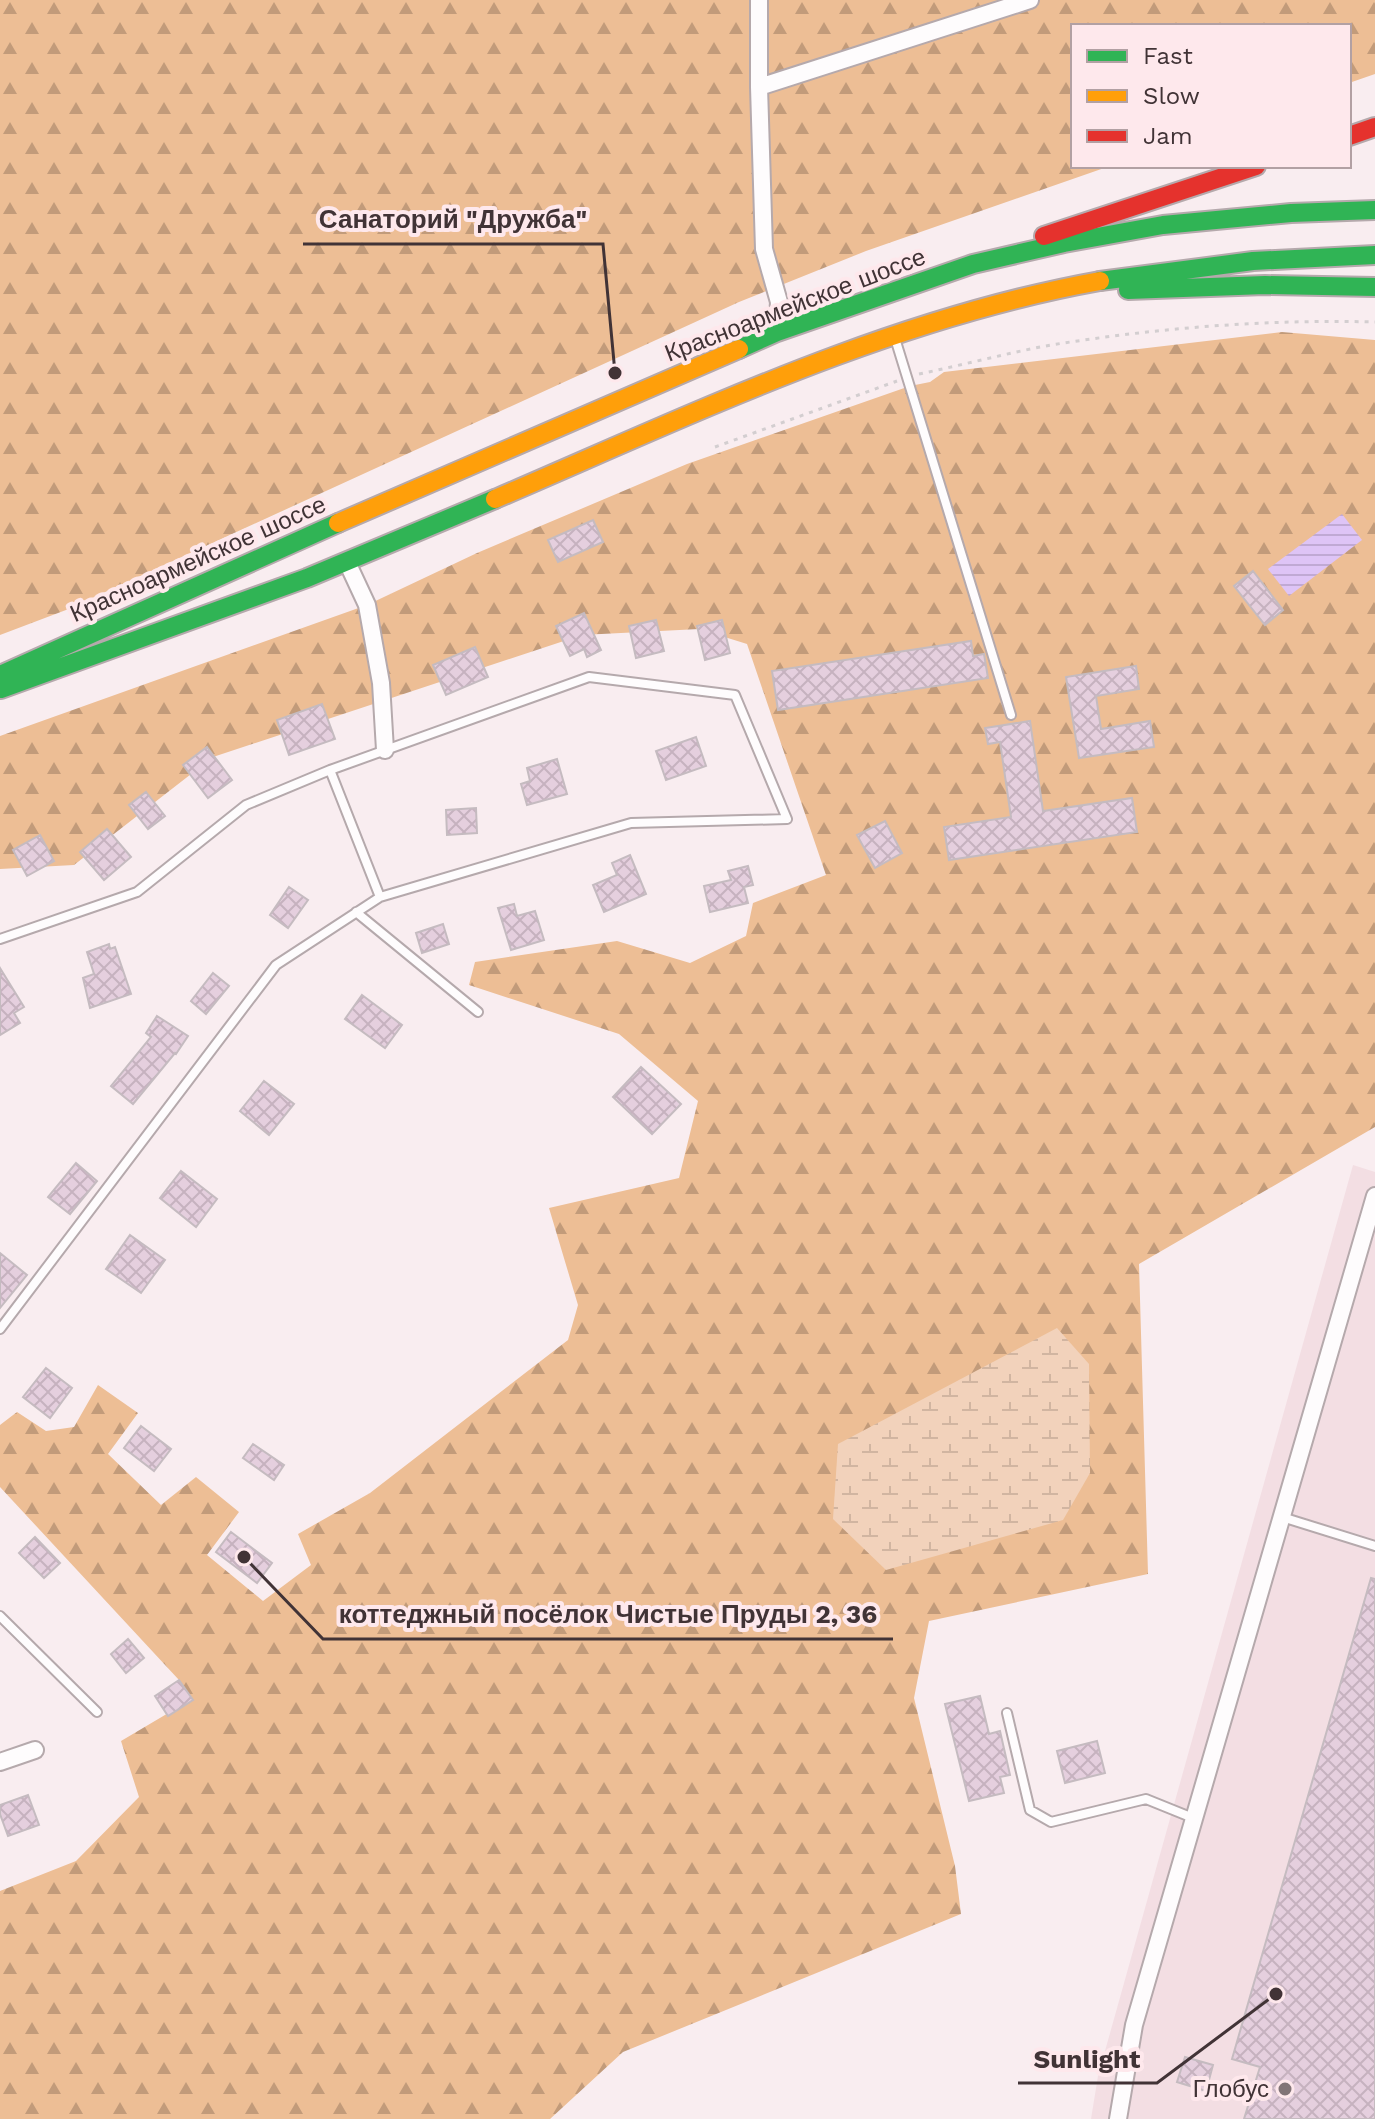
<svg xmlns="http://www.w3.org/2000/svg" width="1375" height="2119" font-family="'Work Sans',sans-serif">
<defs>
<pattern id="forest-firs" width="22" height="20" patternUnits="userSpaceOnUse" patternTransform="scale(2)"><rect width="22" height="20" fill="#edbe95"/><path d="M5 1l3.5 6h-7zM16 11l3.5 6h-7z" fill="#c29b7a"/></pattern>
<pattern id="wetland-marsh" width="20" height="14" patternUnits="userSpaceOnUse" patternTransform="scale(2)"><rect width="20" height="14" fill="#f2d2bb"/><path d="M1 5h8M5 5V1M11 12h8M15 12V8" fill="none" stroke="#d1b5a1"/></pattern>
<pattern id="water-rules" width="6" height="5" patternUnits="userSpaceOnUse" patternTransform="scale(2)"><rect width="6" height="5" fill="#dec4f6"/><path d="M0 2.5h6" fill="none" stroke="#c0a9d4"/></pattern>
<pattern id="building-cross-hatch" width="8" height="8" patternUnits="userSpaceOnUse" patternTransform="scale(2)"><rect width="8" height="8" fill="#e5cfde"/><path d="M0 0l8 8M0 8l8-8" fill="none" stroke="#c6b2bf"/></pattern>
</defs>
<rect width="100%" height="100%" fill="#f9edf0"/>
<path fill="#f3dee3" d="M1353,1165L1375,1172V2119H1091L1098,2076Z"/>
<path fill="url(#forest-firs)" d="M0,0H1375V74L1349,83V26H1073V166H1110L866,251L739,302L66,610L0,635Z
M1282,332L1375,340V1127L1139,1264L1148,1574L929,1621L914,1698L955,1866L961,1914L623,2052L550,2119H0V1891L76,1861L139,1797L121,1741L192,1699L179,1680L0,1487V1425L17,1412L46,1431L74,1427L98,1385L138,1413L108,1454L161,1505L196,1477L239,1512L207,1555L263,1601L311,1565L298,1534L370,1493L568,1340L578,1305L549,1208L679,1178L698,1101L619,1034L469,985L475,962L617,941L690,963L746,936L753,903L826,875L747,644L699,629L582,635L213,757L74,865L0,869V736L367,605L477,553L687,464L910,386L930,382L944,372Z"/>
<path fill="url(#wetland-marsh)" d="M1057,1328L1089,1364L1090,1473L1063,1520L886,1570L833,1519L838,1444Z"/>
<path fill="url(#water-rules)" d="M1342,514L1362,540L1289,596L1268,569Z"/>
<path fill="url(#building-cross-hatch)" stroke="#c5bbc0" stroke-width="2" d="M593,520L603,542L558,562L548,540Z
M1253,571L1283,610L1265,625L1234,586Z
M584,613L601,650L587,657L584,649L570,656L556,626Z
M656,620L664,651L636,658L629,626Z
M722,620L730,653L705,660L697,626Z
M971,641L973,656L984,654L988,678L778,710L772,671Z
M475,647L488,677L446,695L433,665Z
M1136,666L1139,689L1096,696L1101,729L1150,721L1154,747L1079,758L1066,677Z
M322,704L335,739L289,755L277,720Z
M1030,721L1043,811L1132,798L1137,832L949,860L944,827L1011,817L1000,742L988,744L985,728Z
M696,737L706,766L666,780L656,751Z
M207,747L232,780L208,798L183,765Z
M557,759L567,794L527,805L521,784L530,781L527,768Z
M146,792L165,816L148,829L129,805Z
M476,808L477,833L447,835L446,810Z
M885,821L902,853L875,868L857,835Z
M107,829L131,857L104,880L80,852Z
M40,835L54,861L27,876L13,850Z
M630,855L646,894L604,912L593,885L617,875L612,863Z
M748,866L753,885L744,887L748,903L710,912L704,886L731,880L728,871Z
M289,887L308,900L288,928L270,915Z
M514,904L517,916L535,911L544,940L511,950L498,908Z
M443,924L449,944L422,953L416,933Z
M109,944L110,949L115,947L131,994L90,1008L83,978L94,974L87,952Z
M0,968L24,1007L14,1013L20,1023L0,1035Z
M213,973L229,986L206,1014L191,1001Z
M362,995L402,1025L385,1048L345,1019Z
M157,1016L188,1036L176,1054L175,1053L133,1104L111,1086L151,1037L146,1033Z
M641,1067L681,1104L652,1134L613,1097Z
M264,1081L294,1104L269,1135L240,1111Z
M76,1163L97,1181L70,1214L48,1197Z
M181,1171L217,1199L196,1227L160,1198Z
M130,1235L165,1260L141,1293L106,1269Z
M0,1253L27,1275L0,1308Z
M46,1368L72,1388L50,1418L23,1397Z
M141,1426L171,1449L154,1471L124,1448Z
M253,1444L284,1465L274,1480L243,1458Z
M231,1532L272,1563L257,1583L216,1552Z
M35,1537L60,1563L44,1578L19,1553Z
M1371,1578L1375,1579V2119H1244L1260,2067L1232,2059Z
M128,1639L144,1658L126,1673L111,1654Z
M179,1680L193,1700L168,1716L155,1696Z
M980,1696L989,1734L1000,1731L1010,1775L1000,1777L1004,1793L969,1801L945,1704Z
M1097,1741L1105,1773L1065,1783L1057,1751Z
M28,1795L39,1825L8,1836L0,1814V1805Z
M1185,2057L1213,2065L1206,2091L1177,2082Z"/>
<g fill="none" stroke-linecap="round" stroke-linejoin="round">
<defs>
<path id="lane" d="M894,335L1011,715
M330,770L380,897
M356,912L478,1012
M0,939L137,892L246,805L330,770L589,677L735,695L787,819L631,823L380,897L276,965L0,1329
M1282,1517L1375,1546
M0,1616L97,1712
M1007,1713L1030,1810L1051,1822L1146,1799L1193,1818"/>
<path id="street" d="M759,0V87L764,249L779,302L777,332
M759,87L1030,0
M347,562L367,605L381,683L385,750
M0,1762L35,1750
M1118,2119L1134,2025L1375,1196"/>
<path id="fast" d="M1100,281L1253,261L1375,255
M1128,290L1265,285L1375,287
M739,349L777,332L973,264L1064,243L1163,225L1291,213L1375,210
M0,675L338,523
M1,689L307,578L495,499"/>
<path id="slow" d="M495,499C691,415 888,319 1100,281
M338,523L739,349"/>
<path id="jam" d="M1349,136L1375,127
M1044,236L1256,166"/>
</defs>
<use href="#lane" stroke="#b5a9ac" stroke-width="12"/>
<use href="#street" stroke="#b5a9ac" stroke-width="20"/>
<use href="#fast" stroke="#b5a9ac" stroke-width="22"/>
<use href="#slow" stroke="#b5a9ac" stroke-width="22"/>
<use href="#jam" stroke="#b5a9ac" stroke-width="22"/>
<path stroke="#d3ced0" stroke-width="3" stroke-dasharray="4 6" stroke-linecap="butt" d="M919,374C963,365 1007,353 1051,345C1157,328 1268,319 1375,322
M715,447L897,381"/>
<use href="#lane" stroke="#fefcfd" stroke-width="8"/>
<use href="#street" stroke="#fefcfd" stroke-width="16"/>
<use href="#fast" stroke="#30b455" stroke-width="18"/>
<use href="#slow" stroke="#ff9f0a" stroke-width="18"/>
<use href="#jam" stroke="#e5322d" stroke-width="18"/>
</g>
<circle fill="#817477" stroke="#fee8ec" stroke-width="3" cx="1285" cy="2089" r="8"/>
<g text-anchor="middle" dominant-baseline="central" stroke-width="8" stroke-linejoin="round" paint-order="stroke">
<g font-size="24" fill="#413336" stroke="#fee8ec">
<text transform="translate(795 305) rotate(-21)">Красноармейское шоссе</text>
<text transform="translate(198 559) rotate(-24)">Красноармейское шоссе</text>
</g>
<g font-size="24" fill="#413336" stroke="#fee8ec" text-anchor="end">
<text x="1269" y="2089">Глобус</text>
</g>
</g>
<path fill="none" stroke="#413336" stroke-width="3" d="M615 373L603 244H303M244 1557L323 1639H893M1276 1994L1157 2083H1018"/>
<g fill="#413336" stroke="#fee8ec" stroke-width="3">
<circle cx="615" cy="373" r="8"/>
<circle cx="244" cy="1557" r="8"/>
<circle cx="1276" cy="1994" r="8"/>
</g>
<g font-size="26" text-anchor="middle" font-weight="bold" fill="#413336" stroke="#fee8ec" stroke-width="8" stroke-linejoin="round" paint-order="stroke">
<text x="453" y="228">Санаторий "Дружба"</text>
<text x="608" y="1623">коттеджный посёлок Чистые Пруды 2, 36</text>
<text x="1087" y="2068">Sunlight</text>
</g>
<rect x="1071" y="24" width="280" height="144" fill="#fee8ec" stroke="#b2a0a3" stroke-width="2"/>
<rect x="1087" y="50" width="40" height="12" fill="#30b455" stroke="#b2a0a3" stroke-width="2"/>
<text x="1143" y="64" font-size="24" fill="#413336">Fast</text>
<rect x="1087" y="90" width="40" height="12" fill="#ff9f0a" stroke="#b2a0a3" stroke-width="2"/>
<text x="1143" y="104" font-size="24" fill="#413336">Slow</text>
<rect x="1087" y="130" width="40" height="12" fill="#e5322d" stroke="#b2a0a3" stroke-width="2"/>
<text x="1143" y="144" font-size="24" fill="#413336">Jam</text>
</svg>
